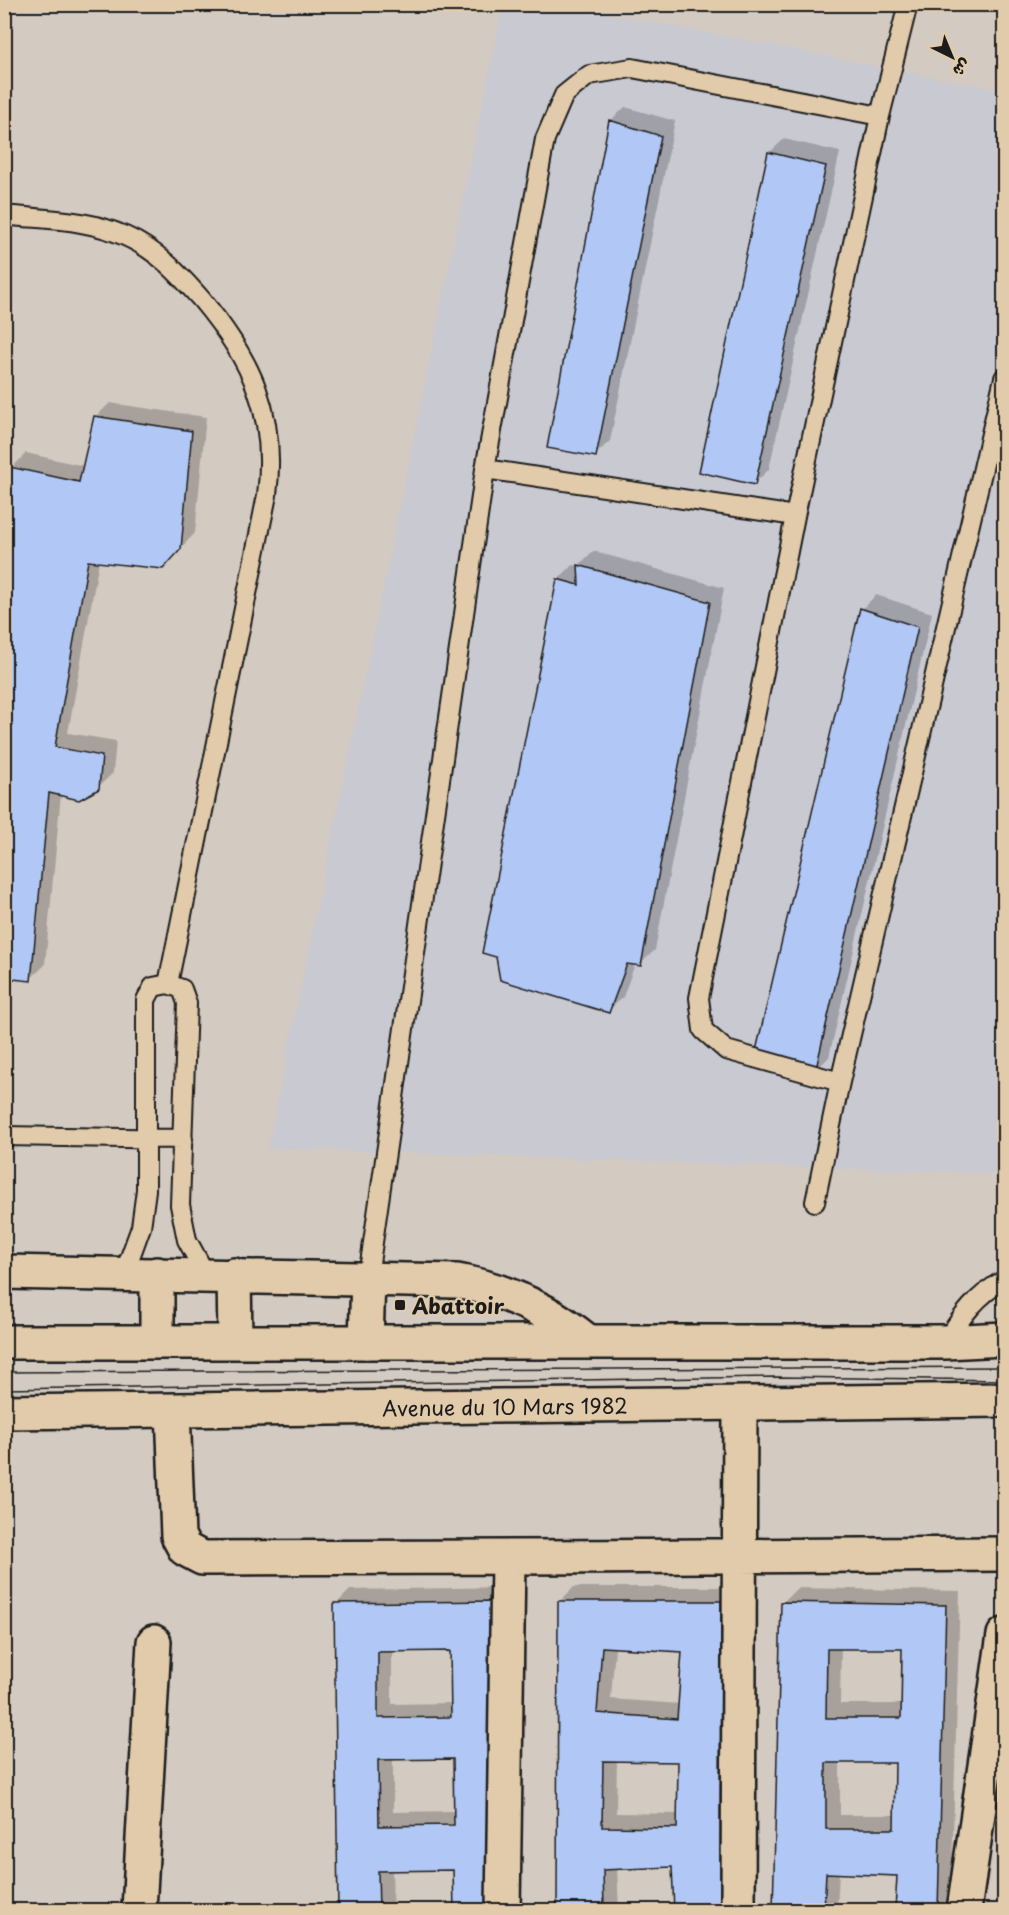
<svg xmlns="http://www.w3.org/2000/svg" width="1009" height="1915" font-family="'Playpen Sans','Playpen Sans Arabic',sans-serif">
<rect width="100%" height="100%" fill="#d3cac2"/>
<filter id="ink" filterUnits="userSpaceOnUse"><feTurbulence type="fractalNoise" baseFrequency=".0167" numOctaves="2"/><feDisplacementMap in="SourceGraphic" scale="12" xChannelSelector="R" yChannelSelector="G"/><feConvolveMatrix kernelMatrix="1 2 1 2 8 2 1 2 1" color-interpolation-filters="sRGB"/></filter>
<g filter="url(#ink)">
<path fill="#c9c9d2" d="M503,5H564L1004,91V1174L268,1148Z"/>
<path fill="#0003" fill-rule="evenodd" d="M625,107L675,121L610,441L595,455L610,121Z
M784,139L840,152L769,469L755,483L769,153Z
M110,403L206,417L195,533L177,552L99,561L68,733L116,741L113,773L98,787L61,794L45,965L30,979L4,976V479H7L12,468L26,453L84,466L95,417Z
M593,551L724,588L655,950L640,964H635L623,997L608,1011L497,956L484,952L558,579L573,565L578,566Z
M876,595L932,613L829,1057L815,1071L862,609Z
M507,1587L511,1910H455V1868L392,1869L393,1910H339L336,1604L350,1590ZM392,1650H452V1703L392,1704ZM455,1757V1811L393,1812V1758Z
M574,1587H735L734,1910H675L674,1865L617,1868L619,1910H558L559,1602ZM615,1647L683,1651L680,1704L611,1699ZM617,1760L680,1761L679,1814L616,1813Z
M797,1588L960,1591L951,1910H897L899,1875L839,1872L837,1910H775L783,1602ZM841,1647L903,1648L902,1704H840ZM840,1761H896V1815H840Z"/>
<path fill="#b1c8f6" stroke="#1c1c1c" stroke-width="1.5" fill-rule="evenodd" d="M609,120L661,136L596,457L547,448Z
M768,152L826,166L755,485L699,472Z
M94,416L192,431L181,549L163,569L88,561L55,747L102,756L99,789L79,800L49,793L31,981L4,978V482L10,467L79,482Z
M578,565L710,602L641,966L627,964L609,1013L500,980L496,957L482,953L557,579L579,585Z
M860,608L918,627L815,1073L755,1055Z
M493,1601L497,1910H454L453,1870L378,1871L379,1910H338L334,1603ZM450,1651L451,1717L378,1718V1652ZM453,1759L454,1825L379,1826L378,1760Z
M558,1601H721L720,1910H674L672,1867L603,1870L604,1910H557ZM602,1647L682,1652L677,1719L597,1713ZM603,1761L678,1762L677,1828L602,1827Z
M781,1602L946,1605L938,1910H895L897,1876L826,1873L824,1910H773ZM827,1649H902L901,1718H826ZM826,1763H895L894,1829H826Z"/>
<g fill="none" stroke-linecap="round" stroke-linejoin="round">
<defs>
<path id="service" d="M4,215C46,220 85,218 125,236C157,250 178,273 201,299C252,360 277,414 267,495L168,984
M485,469L795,516
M840,1082L726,1050L703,1030L699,998L795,516L880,116L908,4
M4,1136L183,1139
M815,1202L840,1082L1004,378
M124,1274L141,1227L146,1190V1000L153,987L168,984L182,989L187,1003L180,1205L187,1240L206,1275
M368,1277L485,469L545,139L564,95L589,75L632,68L880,116
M945,1342C962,1316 977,1295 1004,1280"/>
<path id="minor" d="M4,1272L457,1281C506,1290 548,1309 587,1341
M173,1411L178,1536L185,1549L202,1558C469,1559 737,1555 1004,1554
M139,1910L154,1642
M503,1910L508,1559
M738,1910L740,1404
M964,1910L1004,1635"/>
<g id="secondary">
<path d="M234,1275L235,1340"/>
<path d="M157,1340V1274"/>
<path d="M4,1342H945L1004,1339"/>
<path d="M366,1342L368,1277"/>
<path id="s1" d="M4,1412L1004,1400"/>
</g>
</defs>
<use href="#service" stroke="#1c1c1c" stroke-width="22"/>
<use href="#minor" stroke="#1c1c1c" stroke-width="38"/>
<use href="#secondary" stroke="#1c1c1c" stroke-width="38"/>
<use href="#service" stroke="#e2cbab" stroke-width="18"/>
<use href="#minor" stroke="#e2cbab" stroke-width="33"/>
<use href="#secondary" stroke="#e2cbab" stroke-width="33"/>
<path stroke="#1c1c1c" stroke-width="1.5" d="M4,1372L1004,1367
M4,1389L779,1377L1004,1380"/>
</g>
</g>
<rect fill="#1c1c1c" stroke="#e2cbab" stroke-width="2" x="394" y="1299" width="12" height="12" rx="3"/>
<g text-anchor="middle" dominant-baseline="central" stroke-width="4.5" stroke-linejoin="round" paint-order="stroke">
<g font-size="21" font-weight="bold" fill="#1c1c1c" stroke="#e2cbab" text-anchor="start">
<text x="412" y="1305">Abattoir</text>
</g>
<g font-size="21" fill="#1c1c1c" stroke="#e2cbab">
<text stroke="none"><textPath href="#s1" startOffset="501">Avenue du 10 Mars 1982</textPath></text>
</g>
</g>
<rect width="1009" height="1915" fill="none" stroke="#e2cbab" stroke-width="24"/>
<rect x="12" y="12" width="985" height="1891" fill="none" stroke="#1c1c1c" stroke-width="2" filter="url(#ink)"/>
<g transform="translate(952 57) rotate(137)" stroke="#e2cbab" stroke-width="4.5" paint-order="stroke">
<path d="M0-4.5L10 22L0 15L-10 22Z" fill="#1c1c1c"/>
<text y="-9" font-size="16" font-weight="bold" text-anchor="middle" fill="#1c1c1c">ش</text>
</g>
</svg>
